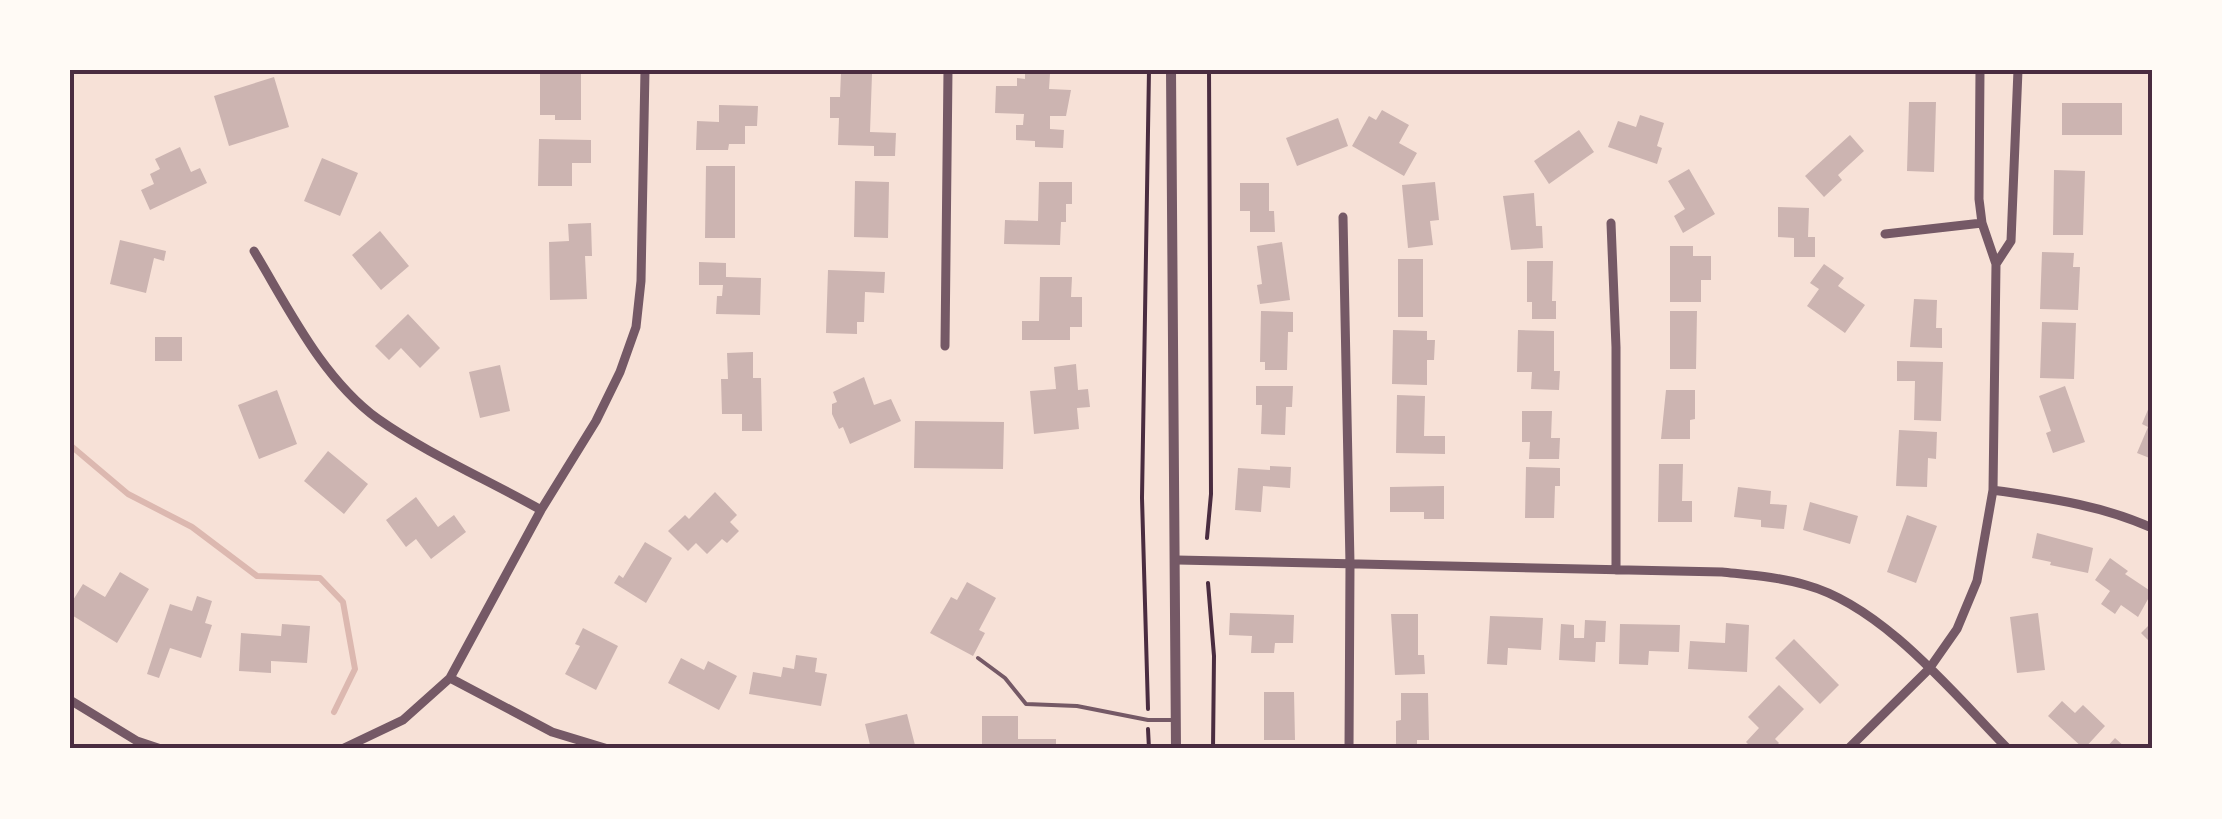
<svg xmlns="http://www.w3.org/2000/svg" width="2222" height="819" font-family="Figtree,sans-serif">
<rect width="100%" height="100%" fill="#f7e1d7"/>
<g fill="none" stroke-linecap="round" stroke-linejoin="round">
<path stroke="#dcb8b0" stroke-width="6" d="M70,445L128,494L192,527L257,576L320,578L343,602L355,669L334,712"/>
</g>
<path fill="#ccb4b1" d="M573,70H581V120H555V115H540V71Z
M841,73L872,74L870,132L896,133L895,156H874V146L838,145L839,118H830V97H840Z
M1025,73L1050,74L1049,89L1071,90L1066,116H1050V129L1064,130L1063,148L1035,147V141L1016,140V125H1023L1024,114L995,113L996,86H1017V78L1025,79Z
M274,77L289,127L229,146L214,96Z
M1909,102H1936L1934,172L1907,171Z
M2062,103H2122V135H2062Z
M719,105L758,106L757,126H745V144H729L728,150H696L697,121L719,122Z
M1382,110L1409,125L1399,143L1417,153L1404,176L1352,146L1369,116L1376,120Z
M1640,115L1664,123L1657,146L1662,148L1657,164L1608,147L1618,121L1636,127Z
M1338,118L1348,146L1297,166L1286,138Z
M1579,130L1594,152L1549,184L1534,161Z
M1850,135L1864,151L1838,175L1842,180L1824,197L1805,176Z
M539,139L591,140V163H572V186H538Z
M180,147L191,172L200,168L207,183L150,210L141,190L154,184L150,174L160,169L155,159Z
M322,158L358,173L340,216L304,201Z
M706,166H735V238H705Z
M1689,169L1715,214L1683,233L1674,216L1685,209L1668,181Z
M2054,170L2085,171L2083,235H2053Z
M855,181L889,182L888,238L854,237Z
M1039,182H1072V204H1066V222H1061L1060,245L1004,244L1005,220L1038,221Z
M1435,182L1439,220L1430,221L1433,245L1408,248L1402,185Z
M1240,183H1269V211H1274L1275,232H1250V211H1240Z
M1534,193L1536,226H1542L1543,248L1511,250L1503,196Z
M1778,207L1809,208L1808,237H1815V257H1794V238L1778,237Z
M591,223L592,256H585L587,299L550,300L549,242L569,241L568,224Z
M380,231L409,266L381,290L352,255Z
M120,240L166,251L164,261L154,258L146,293L110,284Z
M1282,242L1290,300L1260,304L1257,285L1262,284L1257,246Z
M1670,246H1693V256H1711V280H1701V302H1670Z
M2042,252L2074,253L2073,267H2080L2078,310L2040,309Z
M1398,259H1423V317H1398Z
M1527,261H1553L1552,301H1556V319H1532V302H1527Z
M699,262L726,263V277L761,278L760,315L716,314L717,296H722L723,285H699Z
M1824,264L1844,278L1838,286L1865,305L1845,333L1807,306L1819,289L1810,283Z
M828,270L885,272L884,293L865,292L864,322H857V334L826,333Z
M1040,277H1072L1071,297H1082V327H1070V340H1022V321H1039Z
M1914,299L1937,300L1936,328H1942V348L1910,347Z
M1261,311L1293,312V332H1288L1287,370H1265V362H1260Z
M1670,311H1697L1696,369H1670Z
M408,314L440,348L420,368L401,348L389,360L375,346Z
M2042,322L2076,323L2074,379L2040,378Z
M1393,330L1427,331V340H1435L1434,360H1427V385L1392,384Z
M1518,330L1554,331V371H1560L1559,390L1531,389L1532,372H1517Z
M155,337H182V361H155Z
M753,352V378H761L762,431H742V414H722L721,379H728L727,353Z
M1897,361L1943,362L1941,421L1914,420L1915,381H1897Z
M1076,364L1078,390L1088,389L1090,407L1077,408L1079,429L1034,434L1030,391L1056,389L1054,367Z
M500,365L510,411L480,418L469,372Z
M864,377L874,405L891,399L901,421L850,444L843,427L839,429L832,414V404L837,402L833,392Z
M1256,386H1293L1292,407H1286L1285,435L1261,434L1262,405H1256Z
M2065,386L2085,442L2053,453L2046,433L2051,431L2039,396Z
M277,390L297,444L259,459L238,405Z
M1666,390H1695V419L1690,420V439H1661Z
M1397,395L1425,396L1424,436H1445V454L1396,453Z
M2152,400V459L2137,453L2148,427L2142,424Z
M1522,411H1552L1551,438H1560L1559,459H1529L1530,442H1522Z
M915,421L1004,422L1003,469L914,468Z
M1899,430L1937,432L1936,459L1928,458L1927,487L1896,486Z
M328,451L368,484L344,514L304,481Z
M1659,464H1683L1682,501H1692V522H1658Z
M1270,466L1291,467L1290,488L1263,486L1261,512L1235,510L1238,468L1270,470Z
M1526,467L1560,468V486H1555L1554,518H1525Z
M1444,486V519H1424V512H1390V487Z
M1738,487L1771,491L1770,504L1787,505L1784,529L1761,527V520L1734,517Z
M715,492L737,515L730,522L739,531L727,543L722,539L707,554L696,543L688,551L668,531L685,515L689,519Z
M416,497L438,527L454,515L466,532L431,559L416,539L406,547L386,520Z
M1810,502L1858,516L1850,544L1803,530Z
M1907,515L1937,526L1916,583L1887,572Z
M2037,533L2093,548L2088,573L2050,565L2051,562L2032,558Z
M645,542L672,558L646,603L614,583L619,575L623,578Z
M2110,558L2128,571L2125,574L2152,592L2138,617L2121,605L2115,614L2101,604L2110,591L2095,580Z
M120,572L149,589L117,643L70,614V605L83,584L105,597Z
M967,582L996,598L979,630L985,633L973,656L930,633L951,597L957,600Z
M197,596L212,601L205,623L212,625L201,658L170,648L159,678L147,674L170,604L192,611Z
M1230,613L1294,615L1293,643H1275L1274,653H1251L1252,636L1229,635Z
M2038,613L2045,670L2017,673L2010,617Z
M1391,614H1418V655H1424L1425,674L1395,675Z
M1490,616L1543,618L1541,650L1508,648L1507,665L1487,664Z
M1585,620L1606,621L1605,642H1596L1595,662L1559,660L1561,624L1574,625V638H1584Z
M2152,622V644L2141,633Z
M1726,623L1749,625L1747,672L1688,669L1690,641L1725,643Z
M282,624L310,626L307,663L271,661V673L239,671L241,633L281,636Z
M1620,624L1680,625L1679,652L1649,651L1648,665L1619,664Z
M583,628L618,646L596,690L565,674L580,646L575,644Z
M1794,639L1839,685L1820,704L1775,658Z
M796,655L817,658L815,672L827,674L821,706L749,694L753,672L781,677L783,667L794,669Z
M681,658L704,670L708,661L737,676L719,710L668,683Z
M1779,685L1804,709L1775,739L1779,743L1773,749H1753L1746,742L1759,728L1748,717Z
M1264,692H1294L1295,740H1264Z
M1401,693H1428L1429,740H1417V745L1396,746V721L1401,720Z
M2062,701L2075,713L2083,705L2105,726L2084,749L2048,716Z
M907,714L916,749H871L865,724Z
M982,716H1018V739H1056V749H982Z
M2115,738L2127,749H2105Z"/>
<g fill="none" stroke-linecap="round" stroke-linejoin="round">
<path stroke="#4a2c40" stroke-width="4" d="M1207,538L1211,494L1209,70
M1208,583L1214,656L1213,749
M1148,709L1142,498L1149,70
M1148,729L1149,749"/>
<path stroke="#755966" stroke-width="4" d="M978,658L1005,678L1026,704L1077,706L1148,720H1172"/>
<path stroke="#755966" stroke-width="9" d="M1343,217L1350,564L1349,749
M1611,223L1616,347V570
M1885,234L1982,223
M254,251C289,309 322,378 378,419C426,453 490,481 541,510
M1996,264L2011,241L2018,70
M945,346L948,70
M1993,490C2047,498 2102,505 2152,528
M1177,560L1722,572C1750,575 1779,577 1806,585C1883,606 1954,694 2008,749
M450,678L552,732L608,749
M70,700L137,741L161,749
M342,749L403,720L450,678L541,510L596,421L620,372L636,327L641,281L645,70
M1848,749L1929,669L1957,629L1977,581L1993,490L1996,264L1982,223L1979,199L1980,70"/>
<path stroke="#755966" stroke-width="10" d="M1171,70L1176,749"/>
</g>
<rect width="2222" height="819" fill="none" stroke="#fffaf5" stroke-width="145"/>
<rect x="72" y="72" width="2078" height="674" fill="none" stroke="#4a2c40" stroke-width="4"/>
</svg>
